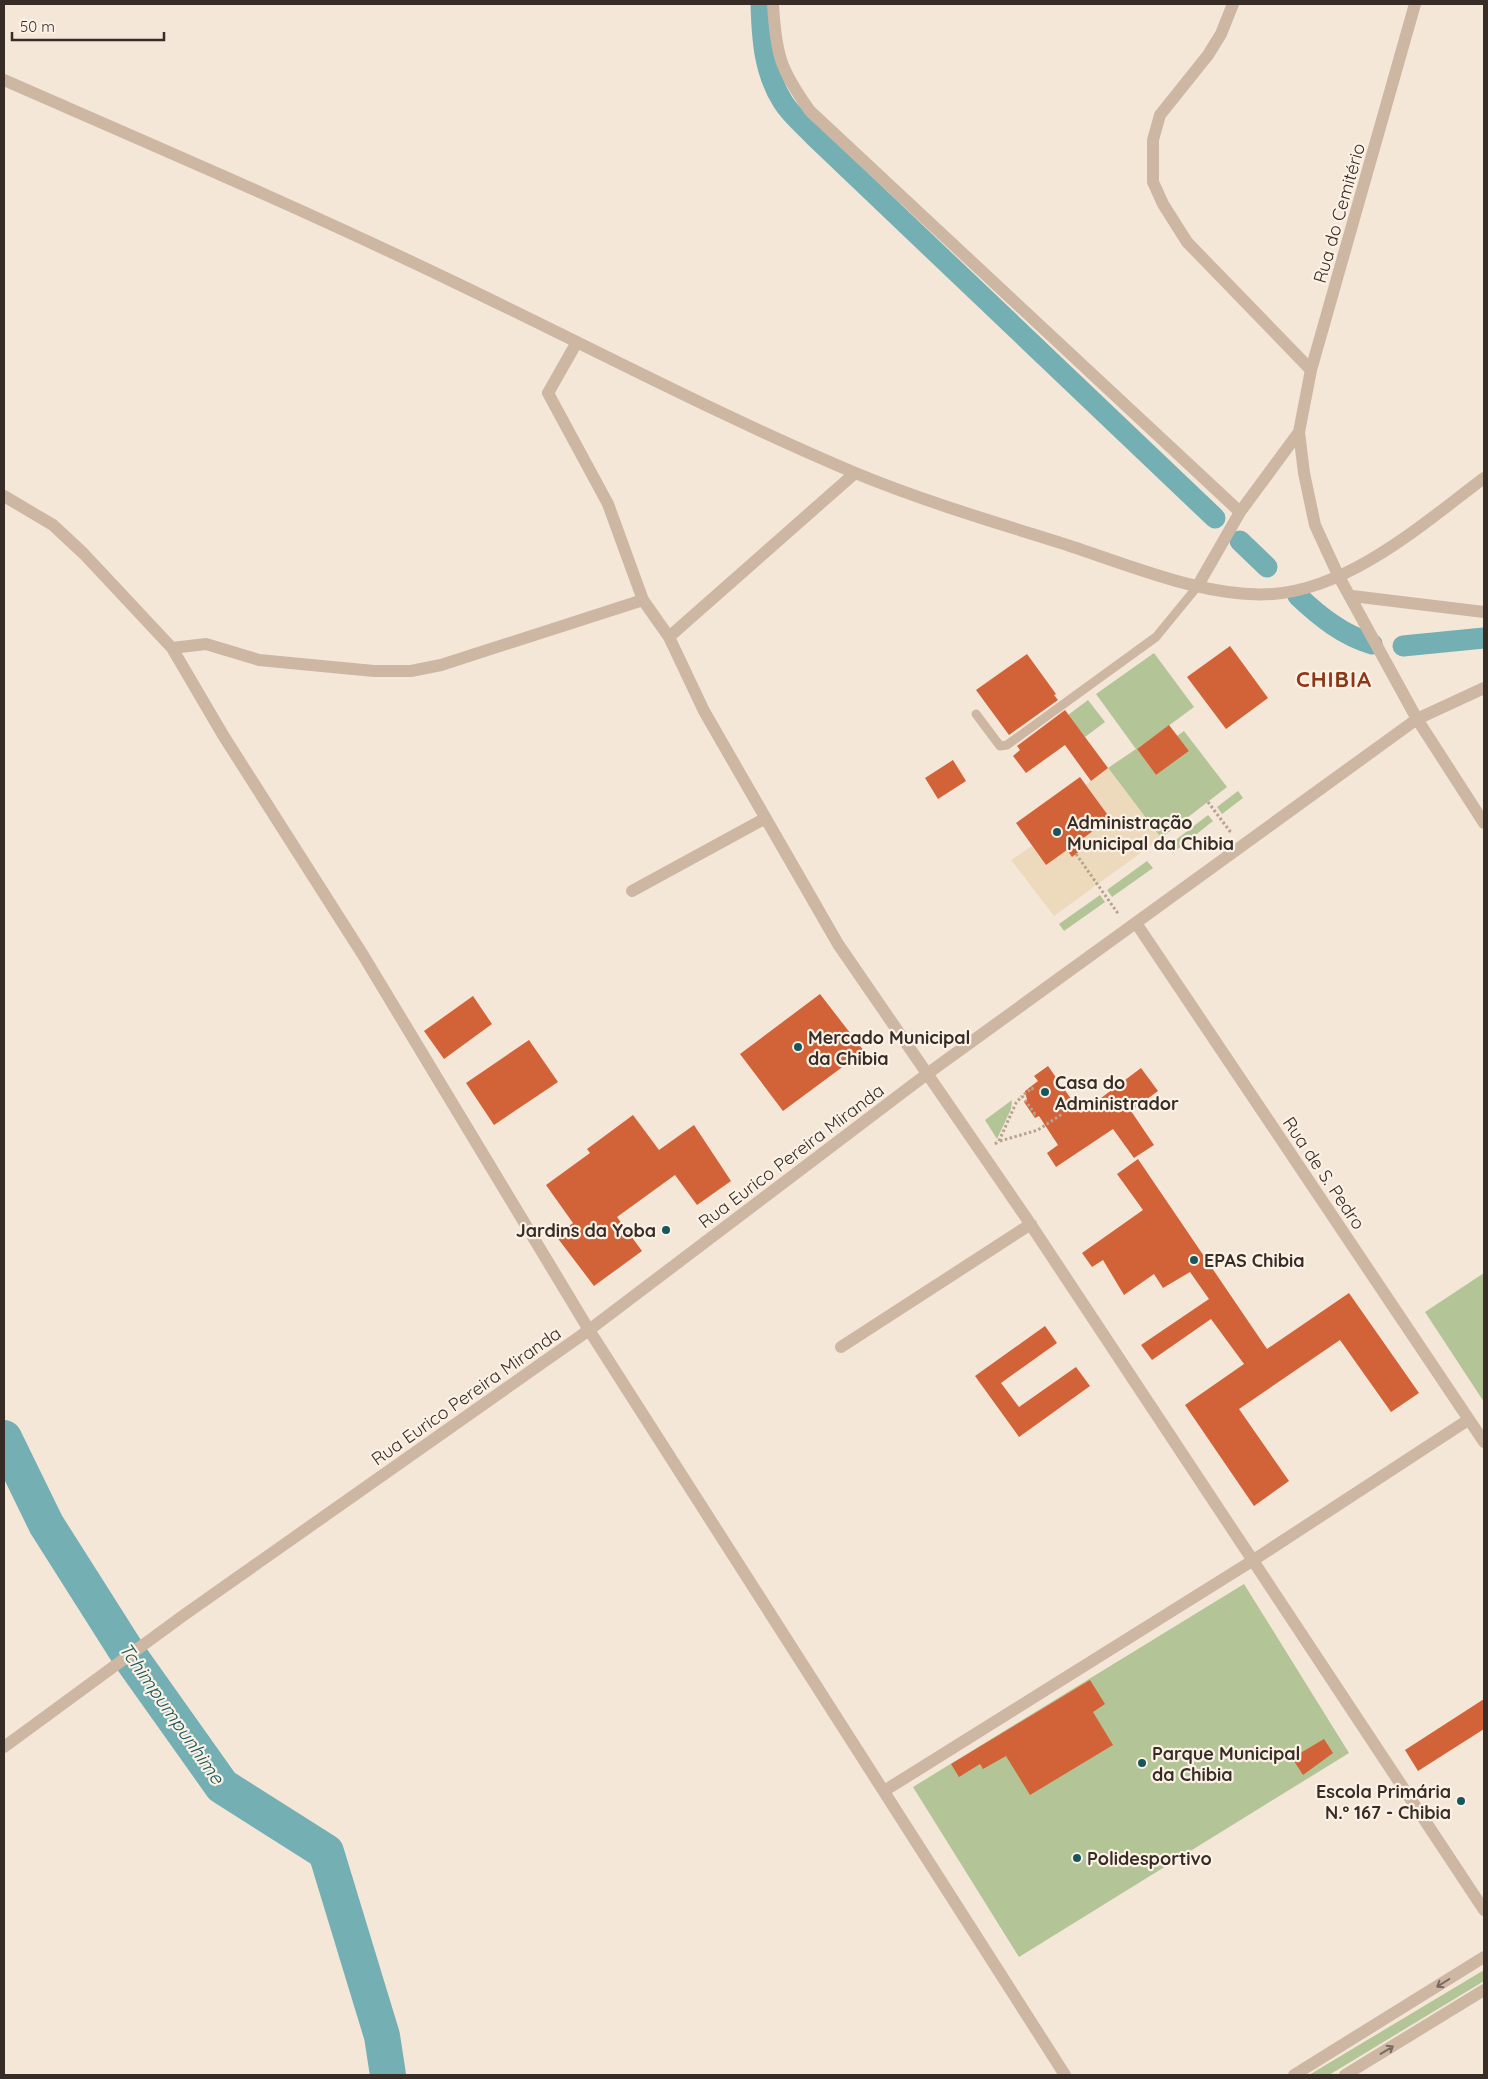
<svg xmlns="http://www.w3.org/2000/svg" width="1488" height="2079" font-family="Quicksand,sans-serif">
<rect width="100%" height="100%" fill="#f4e7d8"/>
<path fill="#b3c496" d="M1154,653L1194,707L1137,749L1156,775L1189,751L1177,736L1184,731L1227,787L1161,838L1108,768L1136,749L1096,694Z
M1088,700L1105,722L1085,737L1068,715Z
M1238,791L1243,798L1222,814L1217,807Z
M1208,815L1213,821L1173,853L1168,846Z
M1147,861L1153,868L1112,897L1107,890Z
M1100,895L1105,902L1064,931L1059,924Z
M1012,1100L1011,1109L997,1139L985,1120Z
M1484,1273V1402L1425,1312Z
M1244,1584L1349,1753L1019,1957L913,1787Z
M1484,1970V1981L1329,2075H1309Z"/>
<path fill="#eddabd" d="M1108,768L1161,838L1054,916L1011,860L1032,846L1046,865L1067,850L1072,856L1086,847L1081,840L1110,818L1086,785Z"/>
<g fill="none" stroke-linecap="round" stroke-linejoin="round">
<path stroke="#74afb4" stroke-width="21" d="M761,4C762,39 764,72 783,102C791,115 805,126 815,137L1215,518
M1240,541L1267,567
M1298,596C1320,617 1343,635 1372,644
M1403,646L1484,638"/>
<path stroke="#74afb4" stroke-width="36" d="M4,1438L46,1524L129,1655L222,1786L326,1852L382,2036L388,2075"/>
</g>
<path fill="#d26237" d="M1230,646L1268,698L1226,729L1187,677Z
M1027,654L1056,694L1054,695L1058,700L1009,735L976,690Z
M1065,710L1108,768L1091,781L1065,745L1026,773L1013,756L1020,750L1017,746Z
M1169,725L1189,751L1156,775L1137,749Z
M953,760L966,781L938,799L925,778Z
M1080,777L1110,818L1081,840L1086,846L1072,857L1067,850L1046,865L1016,823Z
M820,994L864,1051L783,1111L740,1054Z
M473,996L492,1024L444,1059L424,1031Z
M529,1040L558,1082L494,1125L466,1083Z
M1048,1066L1081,1113L1141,1068L1158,1091L1131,1111L1154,1145L1134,1158L1113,1129L1056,1167L1047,1153L1058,1145L1039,1116L1035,1118L1024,1102L1027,1100L1025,1091L1038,1081L1034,1076Z
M633,1115L659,1150L694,1125L731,1181L697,1205L675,1175L617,1217L642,1251L594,1286L556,1236L573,1223L546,1185L590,1153L587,1149Z
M1138,1159L1267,1349L1349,1293L1419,1393L1391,1412L1340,1340L1239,1409L1289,1481L1254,1506L1185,1405L1244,1364L1211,1319L1152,1360L1141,1345L1209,1299L1190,1272L1163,1288L1154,1274L1124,1295L1103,1260L1092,1267L1082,1253L1143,1210L1117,1174Z
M1045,1326L1057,1343L1001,1383L1019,1407L1076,1367L1090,1386L1019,1437L975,1376Z
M1090,1680L1105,1704L1093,1712L1113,1745L1030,1795L1006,1756L983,1769L980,1764L959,1777L951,1764Z
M1484,1699V1729L1418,1771L1405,1750Z
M1324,1739L1333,1753L1303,1775L1292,1758Z"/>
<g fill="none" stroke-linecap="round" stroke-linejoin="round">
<path stroke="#b9a18d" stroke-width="3" stroke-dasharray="2.5 2.5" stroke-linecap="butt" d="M1208,802L1232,834
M1076,854L1119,915
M1033,1090L1032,1088L1022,1096L1035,1114L1037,1113
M1000,1141L1038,1130L1062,1114
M995,1144L999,1141L1016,1103L1022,1096"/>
<path stroke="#cdb7a3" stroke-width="9" d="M976,714L1000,746L1007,745L1156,637L1197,587"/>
<path stroke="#cdb7a3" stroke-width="12" d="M773,4C776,55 780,69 810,111L1240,512
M1233,4L1221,34L1208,55L1160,115L1153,140V182L1163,204L1187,242L1311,370
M1415,4L1311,370L1299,432L1304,473L1315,525L1338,575L1417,719L1484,823
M4,80C155,146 307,211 456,283C588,346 718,415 853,472C920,500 991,521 1061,543C1124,563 1206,599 1273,594C1351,588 1424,523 1484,478
M577,342L548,393L608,504L643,600L669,637L704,711L838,944L1027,1219L1484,1910
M4,496L53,525L84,554L172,648L223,735L363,955L589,1330L1065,2075
M1197,587L1240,512L1299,432
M1352,596L1484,612
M669,637L855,473
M172,648L206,644L259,660L374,671H411L441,665L643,600
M632,891L764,819
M1136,923L1484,1442
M841,1347L1031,1224
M4,1747L184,1615L589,1330L927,1074L1417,719L1484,688
M884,1791L1252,1561L1468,1420
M1294,2075L1484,1957
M1345,2075L1484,1990"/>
</g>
<defs><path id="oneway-shaft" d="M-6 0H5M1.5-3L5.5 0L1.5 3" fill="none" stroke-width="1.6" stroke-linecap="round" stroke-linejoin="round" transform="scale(1.25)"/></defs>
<g stroke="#7a6b5e">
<use href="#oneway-shaft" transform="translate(1443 1983) rotate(148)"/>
<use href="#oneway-shaft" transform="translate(1387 2050) rotate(-31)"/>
</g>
<g fill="#17565c" stroke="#fbf1e5" stroke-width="2">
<circle cx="1057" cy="832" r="5"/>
<circle cx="798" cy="1047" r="5"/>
<circle cx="1045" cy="1092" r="5"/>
<circle cx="666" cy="1230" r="5"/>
<circle cx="1194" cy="1260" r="5"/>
<circle cx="1142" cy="1763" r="5"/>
<circle cx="1461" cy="1801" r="5"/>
<circle cx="1077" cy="1858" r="5"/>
</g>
<g text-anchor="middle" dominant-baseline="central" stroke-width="4.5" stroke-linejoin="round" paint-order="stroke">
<g font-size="18" fill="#372c26" stroke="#fbf1e5">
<text transform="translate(1339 213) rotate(-74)">Rua do Cemitério</text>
<text transform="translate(791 1156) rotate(-37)">Rua Eurico Pereira Miranda</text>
<text transform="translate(1324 1173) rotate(56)">Rua de S. Pedro</text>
<text transform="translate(466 1396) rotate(-35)">Rua Eurico Pereira Miranda</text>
</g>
<g font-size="18" font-weight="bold" fill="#372c26" stroke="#fbf1e5" text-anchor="start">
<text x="1067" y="822">Administração<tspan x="1067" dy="21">Municipal da Chibia</tspan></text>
<text x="808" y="1037">Mercado Municipal<tspan x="808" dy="21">da Chibia</tspan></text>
<text x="1055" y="1082">Casa do<tspan x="1055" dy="21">Administrador</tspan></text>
<text x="656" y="1230" text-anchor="end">Jardins da Yoba</text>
<text x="1204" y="1260">EPAS Chibia</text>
<text x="1152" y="1753">Parque Municipal<tspan x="1152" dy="21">da Chibia</tspan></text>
<text x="1451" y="1791" text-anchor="end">Escola Primária<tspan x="1451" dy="21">N.º 167 - Chibia</tspan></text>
<text x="1087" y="1858">Polidesportivo</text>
</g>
<g font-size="19" font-style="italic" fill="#17565c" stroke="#fbf1e5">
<text transform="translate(172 1713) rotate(55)">Tchimpumpunhime</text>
</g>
<g font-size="22" font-weight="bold" letter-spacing="1" fill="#8e3717" stroke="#fbf1e5">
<text x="1334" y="679">CHIBIA</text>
</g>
</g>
<rect width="1488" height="2079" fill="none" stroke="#372c26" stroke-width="10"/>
<path d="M12 32v8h152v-8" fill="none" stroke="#372c26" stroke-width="2.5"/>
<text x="20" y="32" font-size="15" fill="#372c26" stroke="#fbf1e5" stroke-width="4" paint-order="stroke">50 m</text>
</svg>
